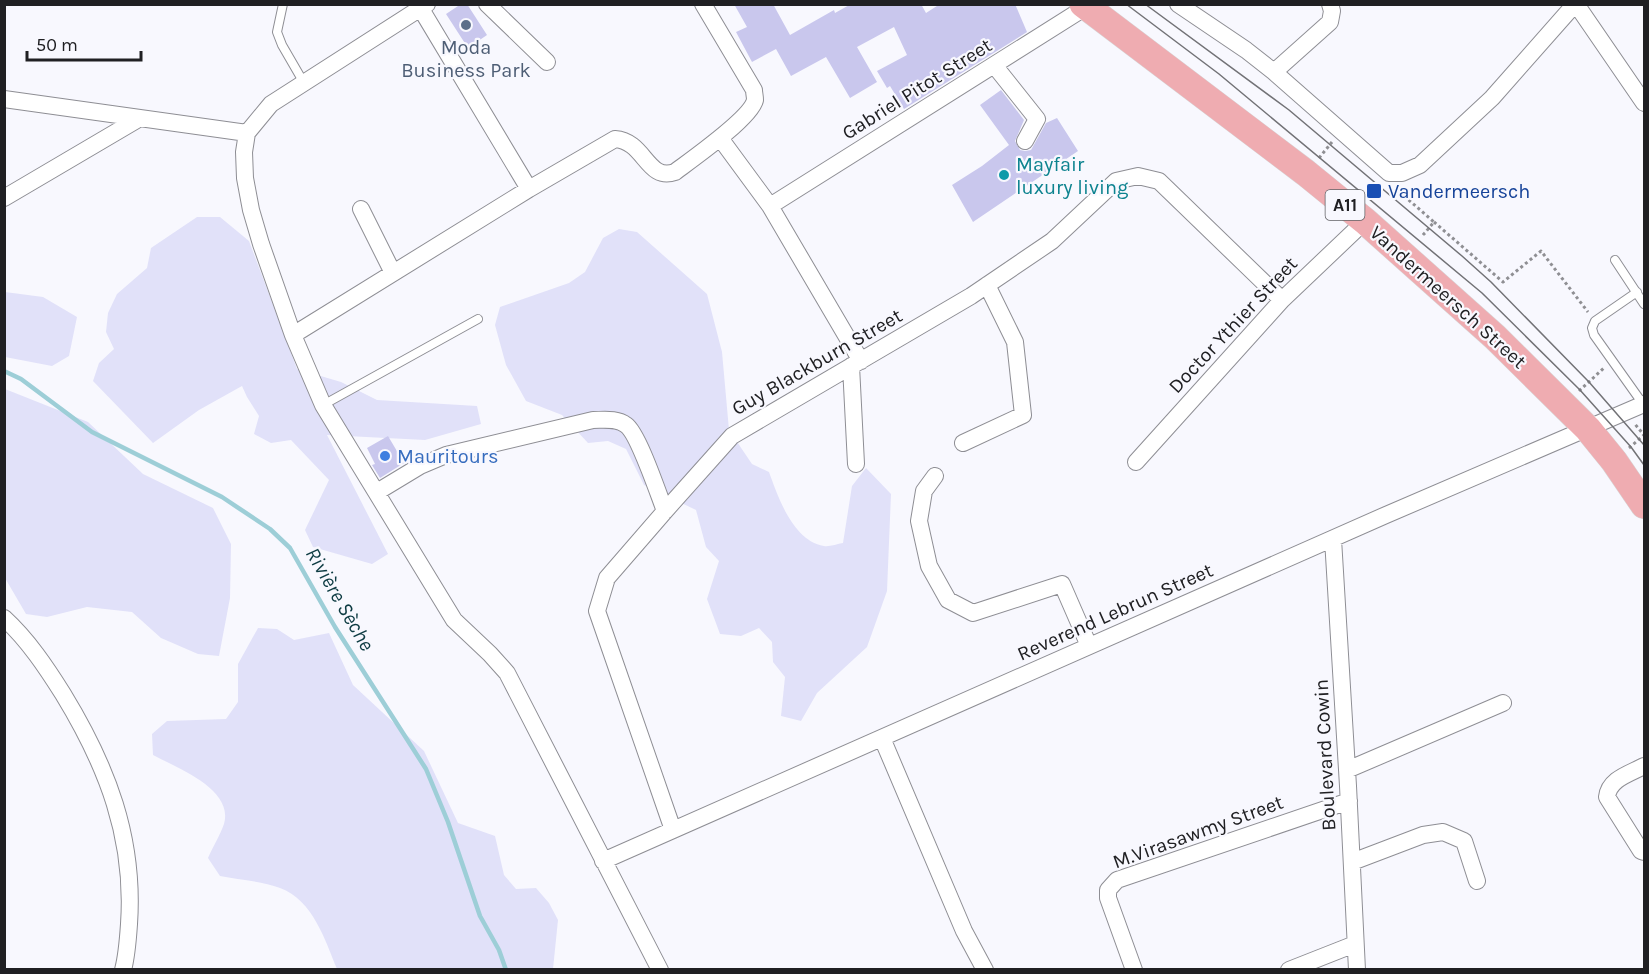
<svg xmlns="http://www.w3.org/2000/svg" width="1649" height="974" font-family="Karla,sans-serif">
<rect width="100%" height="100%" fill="#f8f8fe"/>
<path fill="#e1e1f9" d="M197,217H220L249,241L297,369L341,382L377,400L477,406L481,424L425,440L327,435L388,554L372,564L313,547L305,530L329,480L291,440L271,443L254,434L259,416L247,397L242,386L199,410L153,443L93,381L99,363L114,349L106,332L108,313L117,294L147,268L151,248Z
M619,229L637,232L707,294L722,352L729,430L752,464L769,472C778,497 793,541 824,546C829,547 837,544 843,543L852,486L866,468L891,494L887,591L867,647L817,693L801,721L781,716L785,677L773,662L772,642L759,628L741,636L720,634L707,599L719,561L706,547L696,510L644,485L626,449L608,441L588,443L562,415L526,401L506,365L495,325L500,307L569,283L585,272L603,238Z
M5,292L43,297L77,317L69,356L52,366L5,357Z
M5,389L88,422L143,474L213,508L231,544L230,598L219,656L198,654L161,638L132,612L87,607L47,617L26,614L5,578Z
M258,628L277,629L294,640L329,633L353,685L424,751L458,823L495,836L504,875L516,889L536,888L549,903L558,920L553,969H337C325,940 313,900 280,888C262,881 239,880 220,876L208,858C213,847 220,835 224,824C234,789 177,768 153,755L152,734L167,721L226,719L238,702V664Z"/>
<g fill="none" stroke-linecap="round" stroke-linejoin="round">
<path stroke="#9dced7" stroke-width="4.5" d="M4,371L21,379L92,432L222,497L270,529L290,548L335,627L426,769L448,822L480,916L499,950L506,970"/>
</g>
<path fill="#c9c7ed" d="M461,4H467L487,35L468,48L446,14Z
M734,4H773L790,35L834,10L835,13L851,4H921L926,13L940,4H1015L1027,32L904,109L890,86L887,88L877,71L907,55L894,27L857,47L877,82L850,98L826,57L791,76L776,49L752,62L736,32L747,27Z
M1001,90L1024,120L1015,141L1020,150L1025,151L1031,150L1046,123L1057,118L1078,151L973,222L952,185L982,166L1009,145L980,105Z
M388,436L404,463L380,478L372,465L375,464L367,448Z"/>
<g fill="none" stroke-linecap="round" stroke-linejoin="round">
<defs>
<path id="service" d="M283,4L277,32L282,45L304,83
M1615,260L1644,304
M1637,292L1595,321L1592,328L1594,335L1643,404
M323,405L478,319"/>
<path id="minor" d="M418,4L529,189
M427,4L271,104L247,133L244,152L245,178L251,210L261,244L293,335L323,405L454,620L490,654L507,673L660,970
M487,4L547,62
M1178,4L1246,50L1274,72L1389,173H1402L1420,165L1492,98L1575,4
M1576,4L1644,103
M994,65L1037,119L1025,141
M1274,72L1330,22L1332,11L1330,4
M4,99L247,133
M720,138L770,206L861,361
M4,198L140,118
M770,206L1086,7
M361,209L393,273
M293,335L529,189L615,139C645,141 647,182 675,172C691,160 751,118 755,100C755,96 754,93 754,90L703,4
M851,366L856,464
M963,443L1023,415L1015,342L987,285
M1136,462L1282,300L1365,221
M935,476L924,491L919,521L929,566L948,600L973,613L1062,584L1089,646
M377,492L420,466L446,455L593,420C604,420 617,418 626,425C638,433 658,493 665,511
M1333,539L1348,786L1357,970
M4,618C28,640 46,667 63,694C107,766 135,838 129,924C128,939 127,955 123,970
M882,738L964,931L985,970
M1644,766C1629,774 1609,779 1607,797L1641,851L1644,852
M1347,770L1503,703
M673,830L597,611L607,578L665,511L732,436L971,296L1052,241L1116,181L1138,176L1159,181L1282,300
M603,861L1386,515L1644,404
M1352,862L1423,835L1443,832L1464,841L1477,881
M1134,970L1108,898V890L1117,880L1349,801
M1289,970L1355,944"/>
<path id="primary" d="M1083,4L1306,173L1365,221L1495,337L1588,429L1614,461L1644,505"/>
</defs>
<use href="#service" stroke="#8e8e94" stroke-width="10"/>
<use href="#minor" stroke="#8e8e94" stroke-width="18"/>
<use href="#primary" stroke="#d7d7d7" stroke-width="28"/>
<path stroke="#8f8f93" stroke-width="3" stroke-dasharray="3 3" stroke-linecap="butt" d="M1319,158L1332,142
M1395,188L1434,222L1424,234L1421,231
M1434,222L1503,282L1541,251L1588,312
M1579,391L1605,367
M1629,448L1644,435L1634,423"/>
<use href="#service" stroke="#fff" stroke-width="8"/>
<use href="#minor" stroke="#fff" stroke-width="16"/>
<use href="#primary" stroke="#efacb1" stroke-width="27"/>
<path stroke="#727276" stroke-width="1.5" d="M1126,4L1219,74L1482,293L1580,390L1631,447L1644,465
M1145,4L1289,110L1462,256L1491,282L1589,382L1644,445"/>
</g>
<circle fill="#5c6f8a" stroke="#f8f8fe" stroke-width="2" cx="466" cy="25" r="6"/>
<circle fill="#0f9aa8" stroke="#f8f8fe" stroke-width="2" cx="1004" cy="175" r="6"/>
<rect fill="#1a4fb4" stroke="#f8f8fe" stroke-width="2" x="1366" y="183" width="16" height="16" rx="3"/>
<circle fill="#3f7fe0" stroke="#f8f8fe" stroke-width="2" cx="385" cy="456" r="6"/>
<g text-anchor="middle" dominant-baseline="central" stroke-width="4.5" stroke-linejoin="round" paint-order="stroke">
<rect fill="#f8f8fe" stroke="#616165" stroke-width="1.5" x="1325.5" y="190" width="39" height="30" rx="4.5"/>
<g font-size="18" font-weight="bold" fill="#202023">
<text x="1345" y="205">A11</text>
</g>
<g font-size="20" fill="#4e5e75" stroke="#f8f8fe">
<text x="466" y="47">Moda<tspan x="466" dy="23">Business Park</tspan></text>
</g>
<g font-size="20" fill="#202023" stroke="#f8f8fe">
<text transform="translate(917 89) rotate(-32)">Gabriel Pitot Street</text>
<text transform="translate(1448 297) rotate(42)">Vandermeersch Street</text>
<text transform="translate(1233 325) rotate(-47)">Doctor Ythier Street</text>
<text transform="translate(817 362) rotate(-30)">Guy Blackburn Street</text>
<text transform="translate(1115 612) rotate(-24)">Reverend Lebrun Street</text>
<text transform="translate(1325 755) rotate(-93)">Boulevard Cowin</text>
<text transform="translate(1198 832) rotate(-20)">M.Virasawmy Street</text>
</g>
<g font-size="20" fill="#0d838f" stroke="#f8f8fe" text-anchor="start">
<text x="1016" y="164">Mayfair<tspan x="1016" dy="23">luxury living</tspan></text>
</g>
<g font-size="20" fill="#164399" stroke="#f8f8fe" text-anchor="start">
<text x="1388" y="191">Vandermeersch</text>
</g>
<g font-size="20" fill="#366cbe" stroke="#f8f8fe" text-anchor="start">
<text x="397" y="456">Mauritours</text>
</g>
<g font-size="21" font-style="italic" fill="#0d3b42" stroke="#f8f8fe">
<text transform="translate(340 599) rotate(60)">Rivière Sèche</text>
</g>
</g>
<rect width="1649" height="974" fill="none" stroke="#202023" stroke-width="12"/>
<path d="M27 51v9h114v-9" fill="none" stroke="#202023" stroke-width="3"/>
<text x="36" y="51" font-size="18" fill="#202023" stroke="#f8f8fe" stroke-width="4.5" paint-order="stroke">50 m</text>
</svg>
